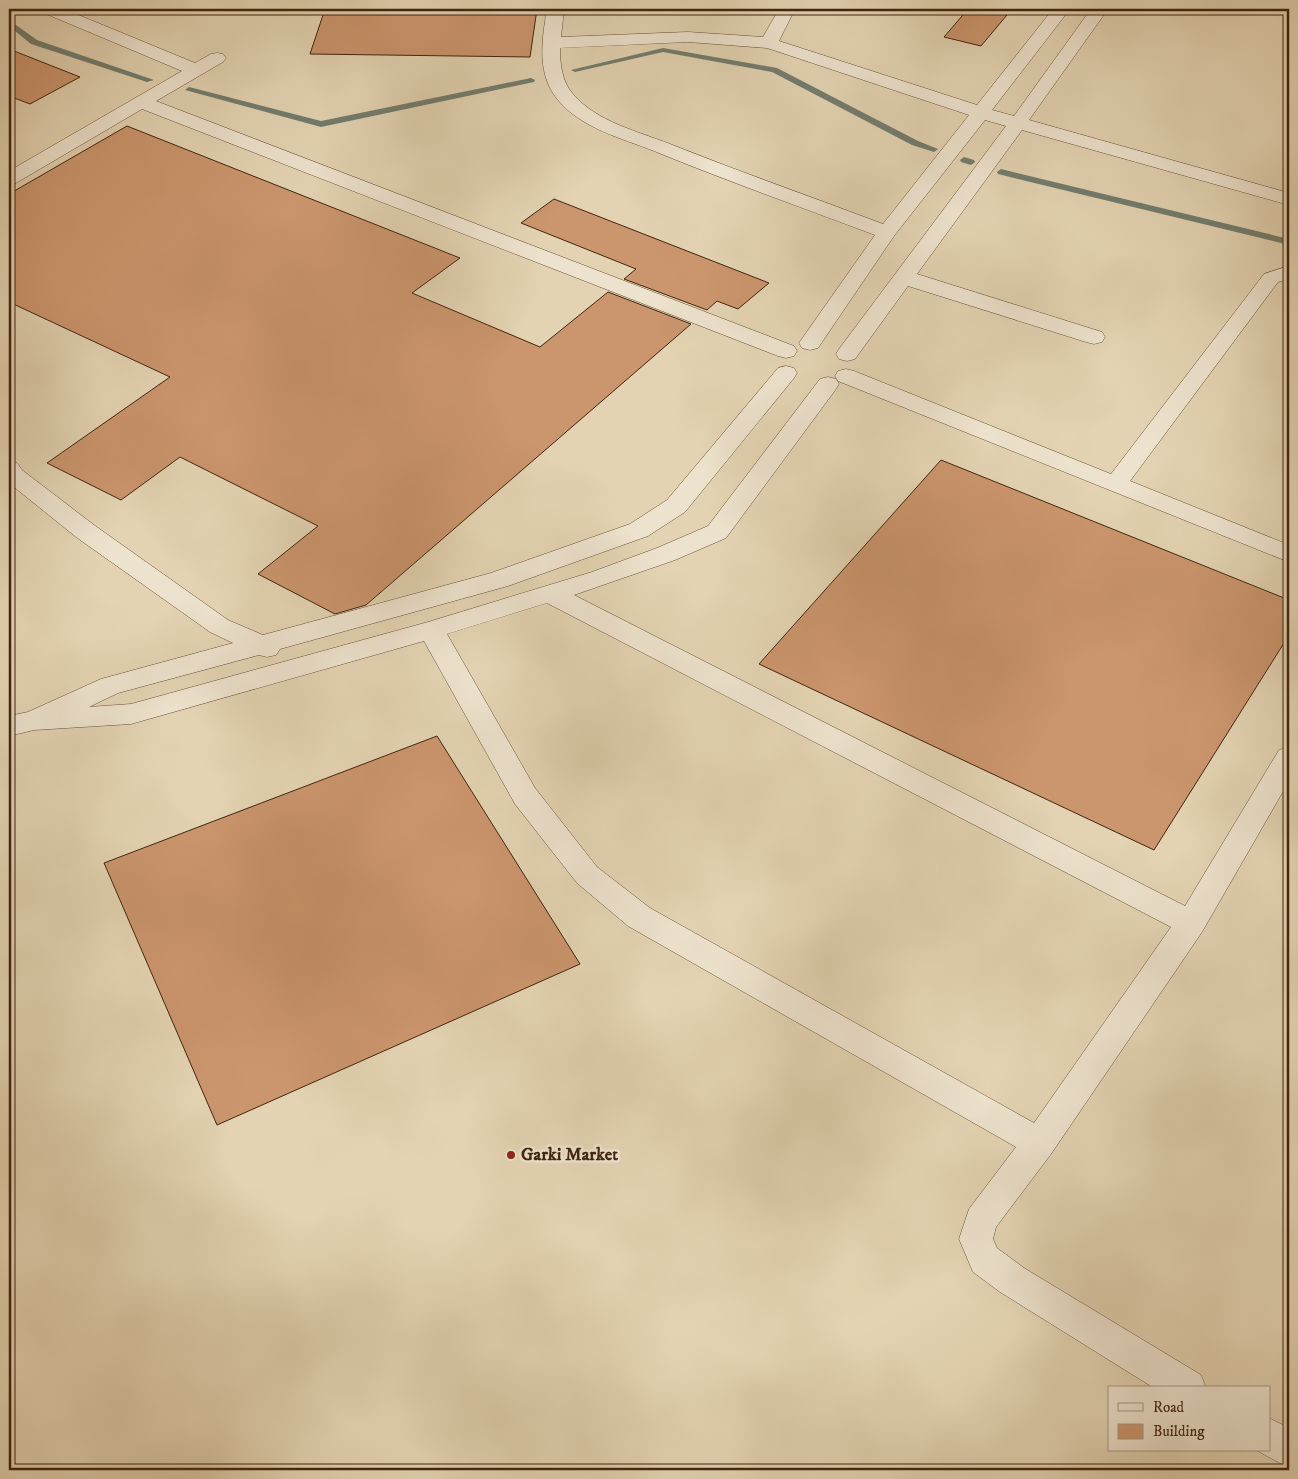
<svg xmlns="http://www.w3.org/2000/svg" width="1298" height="1479" font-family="'IM FELL DW Pica',serif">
<rect width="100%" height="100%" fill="#e3d3b2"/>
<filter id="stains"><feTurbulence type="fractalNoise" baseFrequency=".004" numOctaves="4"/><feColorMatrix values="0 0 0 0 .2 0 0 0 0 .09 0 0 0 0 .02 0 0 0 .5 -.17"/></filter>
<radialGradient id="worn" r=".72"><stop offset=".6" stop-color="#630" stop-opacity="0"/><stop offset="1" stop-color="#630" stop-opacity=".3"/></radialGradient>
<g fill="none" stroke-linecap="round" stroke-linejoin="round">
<path fill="#737d6e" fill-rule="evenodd" d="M9,20L37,40L154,80L147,82L31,44L9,26Z
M663,48L777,68L918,141L938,149L934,152L912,145L772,72L663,52L575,72L571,70Z
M531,78L535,80L534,82L321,127L185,90L189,87L321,121Z
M964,157L974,160L975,162L971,165L961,162L960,160Z
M1001,169L1289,239V245L998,174L997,172Z"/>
</g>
<path fill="#cb956d" stroke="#40250e" d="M325,9H537L530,57L310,54Z
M968,9H1012L981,46L944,37Z
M9,49L80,77L30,104L9,96Z
M127,126L460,258L412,293L540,347L608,292L691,324L366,605L335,614L258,574L318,526L180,457L121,500L47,463L170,377L9,302V194Z
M554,199L769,283L738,309L717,301L707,310L624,279L636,269L521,223Z
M941,460L1289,600V635L1154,850L759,664Z
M437,736L580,964L217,1125L104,863Z"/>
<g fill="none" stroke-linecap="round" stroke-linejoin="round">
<defs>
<path id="minor" d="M42,9H64L195,63L211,54L217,53L223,54L226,58L223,62L156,101L794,346L797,351L794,356L786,358L778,356L142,109L16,183L9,185V171L182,71L44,13Z
M547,9H564L561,37L688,32L763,37L779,9H795L779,41L977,105L1053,9H1070L992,110L1014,116L1091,9H1108L1029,120L1289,193V205L1022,130L917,274L1102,332L1105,337L1102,342L1094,344L1086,342L908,286L855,359L847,361L839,359L836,354L839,349L1006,126L985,120L894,236L818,348L810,350L802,348L799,343L875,235C801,207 727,181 654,151C621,138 581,128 558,100C536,74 542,39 547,9ZM688,42L767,48L969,115L883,224C812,197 740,172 670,144C637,131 597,122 573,94C562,82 560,64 560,48Z
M1289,266V279L1278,282L1130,481L1289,545V562L838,381L835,376L838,371L846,369L854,371L1111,474L1264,274Z
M786,366L794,368L797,373L794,378L685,512L648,536L508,586L280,649L276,655L267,657L259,655L118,693L89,707L131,704L428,622L592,572L657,548L708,526L820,379L828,377L836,379L839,384L836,389L726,538L675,560L574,595L1185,906L1279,750L1289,747V781L1202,932L1051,1154L996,1227L993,1239L997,1248L1024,1268L1201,1375L1206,1388H1154L1000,1292L973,1272L959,1239L969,1209L1016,1147L628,926L577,883L515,804L424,641L131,724L34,730L9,736V716L28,712L101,679L233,643L210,632L76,537L9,483V460L17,463L22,470L94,525L228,620L263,635L491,573L630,524L667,500L778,368ZM547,603L1171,927L1034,1123L650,908L597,867L535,788L447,634Z
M1269,1418L1289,1428V1468L1256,1450H1269Z"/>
</defs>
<use href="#minor" stroke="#695037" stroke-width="1"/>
<use href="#minor" fill="#ede2cd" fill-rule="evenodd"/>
</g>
<circle fill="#8f2418" stroke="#ede2cd" stroke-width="2" cx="511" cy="1155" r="5"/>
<g text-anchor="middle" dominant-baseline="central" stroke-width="5" stroke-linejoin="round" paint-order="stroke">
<g font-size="18" font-weight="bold" fill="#40250e" stroke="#ede2cd" text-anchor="start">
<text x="521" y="1155">Garki Market</text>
</g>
</g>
<rect width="1298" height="1479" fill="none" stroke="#e3d3b2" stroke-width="30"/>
<rect x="10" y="10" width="1278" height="1459" fill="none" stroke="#40250e" stroke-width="2.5"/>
<rect x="15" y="15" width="1268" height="1449" fill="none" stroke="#40250e"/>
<rect x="1108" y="1386" width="162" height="65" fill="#ede2cd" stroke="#a89681"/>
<rect x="1118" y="1403" width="25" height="8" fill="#ede2cd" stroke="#a89681"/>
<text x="1153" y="1412" font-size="15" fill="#40250e">Road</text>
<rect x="1118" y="1424" width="25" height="15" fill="#cb956d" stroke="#a89681"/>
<text x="1153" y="1436" font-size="15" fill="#40250e">Building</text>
<rect width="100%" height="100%" filter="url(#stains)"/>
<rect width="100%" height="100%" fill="url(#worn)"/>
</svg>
